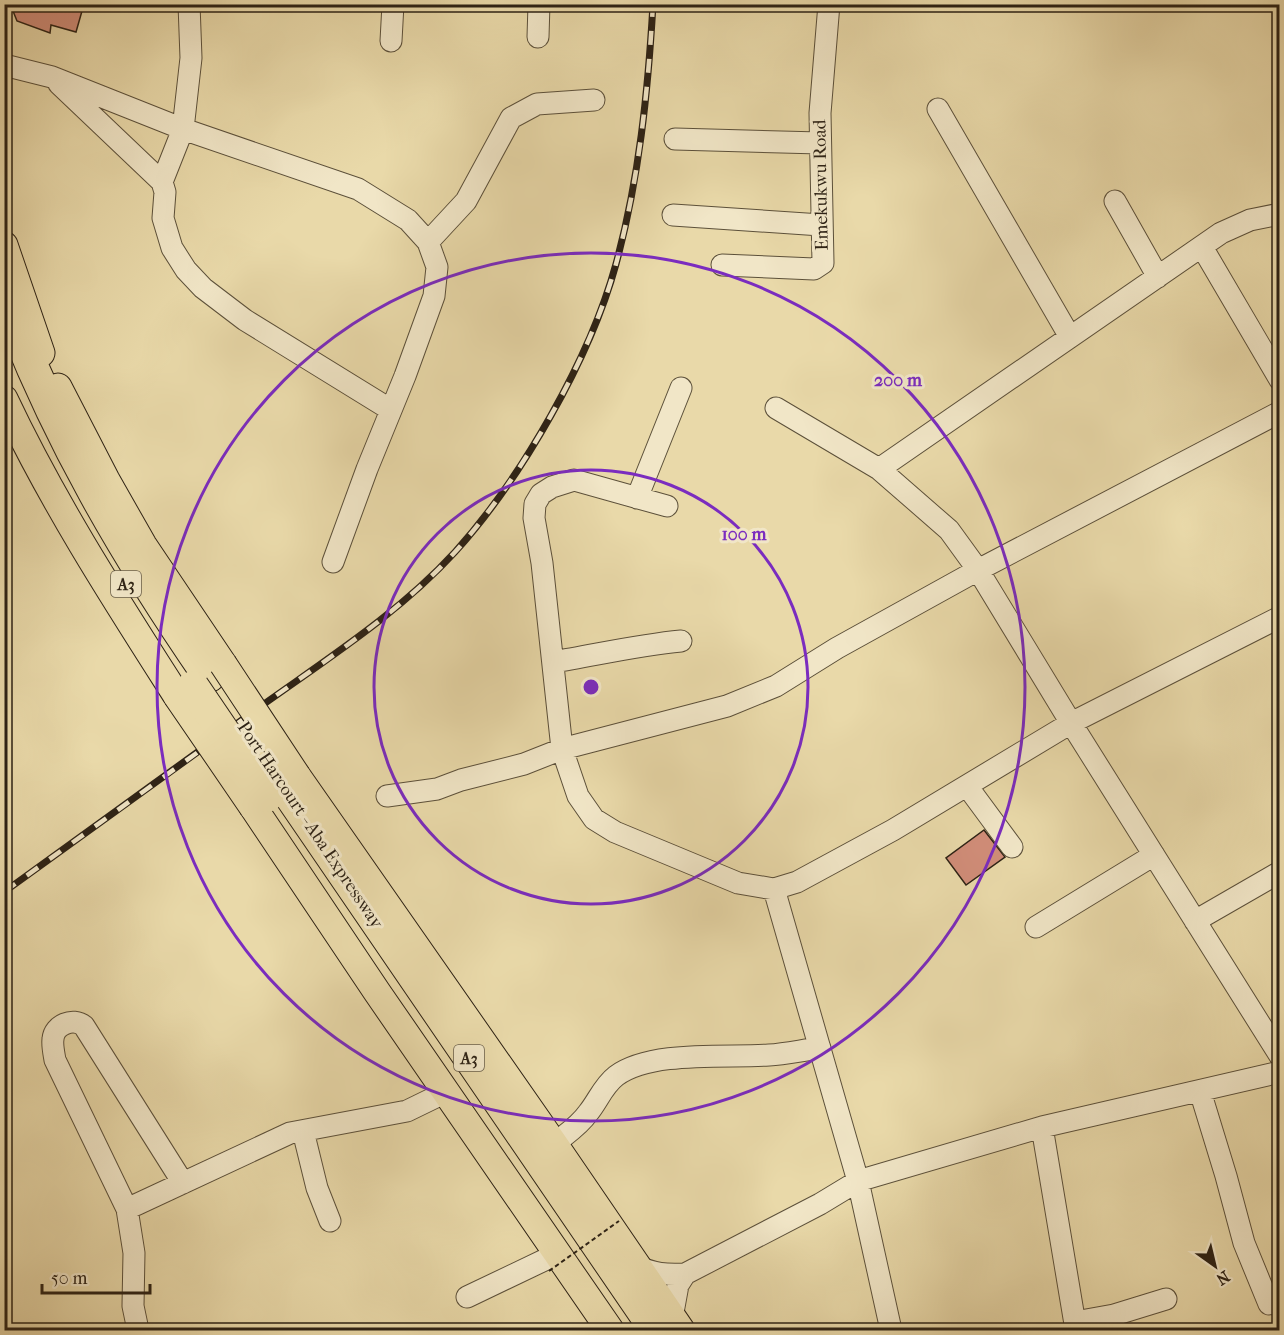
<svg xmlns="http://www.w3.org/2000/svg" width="1284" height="1335" font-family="'IM FELL French Canon',serif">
<rect width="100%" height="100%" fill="#e9d9a9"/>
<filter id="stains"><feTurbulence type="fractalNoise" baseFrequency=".00333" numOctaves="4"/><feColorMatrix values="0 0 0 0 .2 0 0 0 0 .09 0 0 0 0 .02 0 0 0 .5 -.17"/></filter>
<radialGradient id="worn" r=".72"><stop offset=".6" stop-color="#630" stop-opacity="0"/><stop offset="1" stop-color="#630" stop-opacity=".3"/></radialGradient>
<path fill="#d18d79" stroke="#2d2215" stroke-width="1.5" d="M15,4H84L76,32L51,25L50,33L17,21L13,11Z
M984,830L1005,857L966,885L946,858Z"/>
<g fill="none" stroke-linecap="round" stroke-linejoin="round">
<defs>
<path id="minor" d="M538,37L539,4
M391,41L393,4
M4,65L52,77L183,129L358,189L408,220L428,242L437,267L434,296L405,376L367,469L333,562
M59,84L162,182L165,192L163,218L172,248L186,270L203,288L245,320L391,410
M938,109L1070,337
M675,139L820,143
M162,182L183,129L191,58L189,4
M1115,201L1158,277
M673,215L821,225
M428,242L466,201L511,118L537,104L594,100
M1202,247L1280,380
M722,265L814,269L823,263L820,113L829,4
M776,408L879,469L949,530L978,570L1071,723L1280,1056
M879,469L1221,233L1250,220L1280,214
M637,498L681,388
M667,506L574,480L552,487L541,494L535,504L534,518L542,563L562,749L578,796L594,819L615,832L738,883L774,889L797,882L893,830L1071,723L1280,617
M553,662C596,655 638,645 681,641
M967,786L1012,847
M387,796L437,789L461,780L524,764L562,749L727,706L776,686L837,648L978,570L1280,412
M774,889L858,1181L891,1330
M1195,921L1280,872
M1036,927L1154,855
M1200,1091L1226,1176L1244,1243L1269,1304
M1042,1127L1076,1330
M303,1131L317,1188L330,1221
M554,1144C566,1134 579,1126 588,1113C598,1101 603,1086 616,1076C651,1050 727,1058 769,1055C786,1054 803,1050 820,1048
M127,1209L290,1133L407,1111L446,1092
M637,1266C654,1274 666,1275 685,1274L820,1204L858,1181L1042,1127L1280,1072
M467,1297L557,1254
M672,1318L678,1285L685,1274
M1075,1322L1114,1315L1166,1299
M138,1330L133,1306L134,1253L127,1209L55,1060C54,1054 52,1045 53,1039C54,1025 73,1017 84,1026L183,1183"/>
<path id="major" d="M4,245L41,353
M58,387L106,480L143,545L223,664
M4,399C53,503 115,599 177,696
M297,776L554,1144L681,1330
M253,807L377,992L610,1330"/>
<path id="highway" d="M4,297C56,436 125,554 209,676
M283,785L656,1330"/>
</defs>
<use href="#minor" stroke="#5c503a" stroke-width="23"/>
<use href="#major" stroke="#2d2215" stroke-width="29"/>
<use href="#highway" stroke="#2d2215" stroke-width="34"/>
<use href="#minor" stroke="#f1e6c7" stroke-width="21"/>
<use href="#major" stroke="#e9d9a9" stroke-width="27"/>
<use href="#highway" stroke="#e9d9a9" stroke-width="32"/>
<defs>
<path id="rail" d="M4,892C91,829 178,767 264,704C330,657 400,612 455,552C521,479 590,359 616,264C639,179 648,92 653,4"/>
</defs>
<use href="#rail" stroke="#2d2215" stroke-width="7"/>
<use href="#rail" stroke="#f1e6c7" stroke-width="4.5" stroke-dasharray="14" stroke-linecap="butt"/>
<defs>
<path id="major-bridge" d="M223,664L297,776
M177,696L253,807"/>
<path id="highway-bridge" d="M193,687L267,796"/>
</defs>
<use href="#major-bridge" stroke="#2d2215" stroke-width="29" stroke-linecap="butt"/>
<use href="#highway-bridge" stroke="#2d2215" stroke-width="34" stroke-linecap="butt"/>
<path stroke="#2d2215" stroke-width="2" stroke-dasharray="4.5 3" stroke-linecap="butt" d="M549,1271L619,1221"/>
<use href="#major-bridge" stroke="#e9d9a9" stroke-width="27"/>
<use href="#highway-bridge" stroke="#e9d9a9" stroke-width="32"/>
</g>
<g fill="none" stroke="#7b2cbf" stroke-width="3">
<circle cx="591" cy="687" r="217"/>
<circle cx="591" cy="687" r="434"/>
</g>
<g text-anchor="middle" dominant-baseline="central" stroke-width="6" stroke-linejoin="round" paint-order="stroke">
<g fill="#f1e6c7" stroke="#685d4a" stroke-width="1.5">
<rect x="111" y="571" width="30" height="26" rx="4.5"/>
<rect x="454" y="1045" width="30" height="26" rx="4.5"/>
</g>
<g font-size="16" font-weight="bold" fill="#2d2215">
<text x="126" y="584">A3</text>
<text x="469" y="1058">A3</text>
</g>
<g font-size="18" fill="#2d2215" stroke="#f1e6c7">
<text transform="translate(821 185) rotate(-91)">Emekukwu Road</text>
<text transform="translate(310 825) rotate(56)">Port Harcourt - Aba Expressway</text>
</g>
</g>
<circle cx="591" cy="687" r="9" fill="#7b2cbf" stroke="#f1e6c7" stroke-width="3"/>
<g font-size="18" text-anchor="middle" font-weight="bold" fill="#7b2cbf" stroke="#f1e6c7" stroke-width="6" stroke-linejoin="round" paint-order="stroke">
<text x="898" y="386">200 m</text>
<text x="744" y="540">100 m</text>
</g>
<rect width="1284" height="1335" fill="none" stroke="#e9d9a9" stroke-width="24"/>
<rect x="6" y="6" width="1272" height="1323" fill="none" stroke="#2d2215" stroke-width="3"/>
<rect x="12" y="12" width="1260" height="1311" fill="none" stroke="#2d2215" stroke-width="1.5"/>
<g transform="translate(1215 1266) rotate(146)" stroke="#f1e6c7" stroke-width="4.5" paint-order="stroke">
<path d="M0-4.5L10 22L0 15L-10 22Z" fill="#2d2215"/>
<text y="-9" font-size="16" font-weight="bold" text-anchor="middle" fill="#2d2215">N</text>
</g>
<path d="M42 1284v9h108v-9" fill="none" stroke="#2d2215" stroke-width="3"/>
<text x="51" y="1284" font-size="18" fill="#2d2215" stroke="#f1e6c7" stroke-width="4.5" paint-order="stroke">50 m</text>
<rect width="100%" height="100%" filter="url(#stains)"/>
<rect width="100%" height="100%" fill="url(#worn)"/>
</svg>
